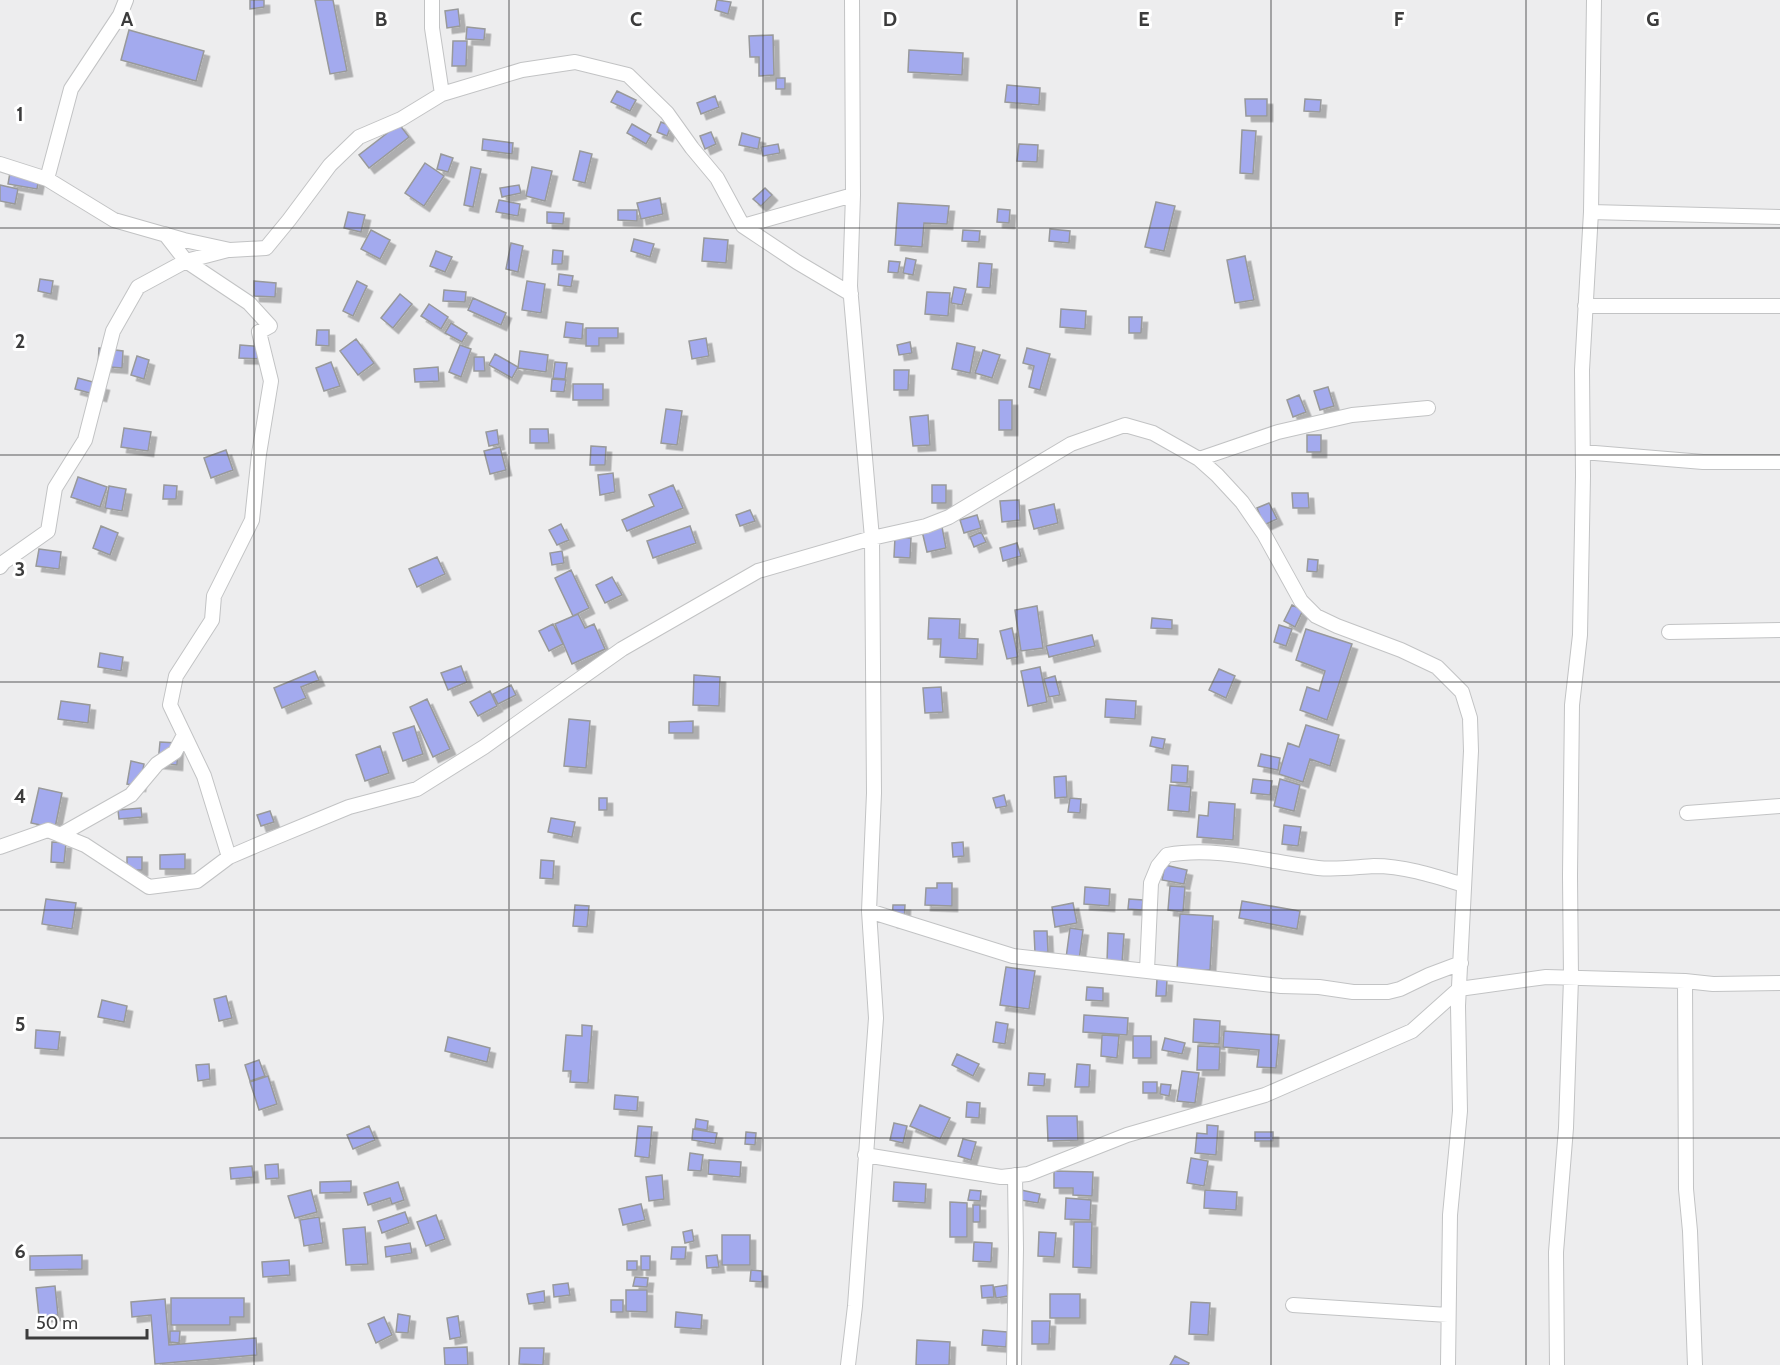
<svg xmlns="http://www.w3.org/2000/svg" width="1780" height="1365" font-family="Cabin,sans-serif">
<defs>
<filter id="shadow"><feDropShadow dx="5.5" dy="5.5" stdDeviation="0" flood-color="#0004"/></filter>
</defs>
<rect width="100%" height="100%" fill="#ededee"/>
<path fill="#a3aaee" stroke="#98999a" stroke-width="1.5" filter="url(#shadow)" d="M250,0H264V7L250,9Z
M315,0H333L347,71L330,74Z
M717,0L731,2L728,14L715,10Z
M458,9L460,26L447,28L445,11Z
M467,27L485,29L484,40L466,39Z
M129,30L204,51L196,81L121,60Z
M773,35L774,75L759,76V57H750L749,36Z
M453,41H467L466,66H452Z
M909,50L963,53L962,75L908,72Z
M776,78H785V89H776Z
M1007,85L1040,88L1039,105L1005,102Z
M617,91L636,100L630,111L611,102Z
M715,96L719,107L701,114L697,103Z
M1245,99H1267V116H1246Z
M1305,99L1321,100L1320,112L1304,111Z
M661,122L671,126L667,136L657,132Z
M399,124L409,137L369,168L359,155Z
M632,124L651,135L646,144L627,133Z
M1242,130L1256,131L1253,174L1240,173Z
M711,132L716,144L705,149L700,136Z
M742,133L760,138L758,149L739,145Z
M483,139L513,143L512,154L482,150Z
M778,144L780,153L763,156L761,147Z
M1019,144L1038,145L1037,162L1017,161Z
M580,151L592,154L585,183L573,180Z
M441,154L453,158L448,172L437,169Z
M425,163L444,176L424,206L405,193Z
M11,167L40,172L37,189L8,184Z
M471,167L481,169L473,207L464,205Z
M532,167L552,171L545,201L526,196Z
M0,185L18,189L15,204L0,201Z
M519,185L521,193L502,197L500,188Z
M765,188L772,195L761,206L753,199Z
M660,198L663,214L641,219L637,203Z
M499,200L520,204L518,216L496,212Z
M1156,202L1175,206L1164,251L1145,247Z
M898,203L949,206L947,224L924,223L922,247L895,245Z
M998,209L1010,210L1009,223L997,222Z
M618,210H637V221L618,220Z
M348,212L365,215L361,232L344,228Z
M547,212L564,213L563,224L547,223Z
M1050,229L1070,231L1069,243L1049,241Z
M371,230L390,240L380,259L361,249Z
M963,230L980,231L979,242L962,241Z
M704,238L728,240L726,263L702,261Z
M634,239L654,244L650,257L631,251Z
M511,243L523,246L518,272L506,269Z
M553,250L563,251L562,264H552Z
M436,251L452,257L445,272L430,266Z
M1245,256L1254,300L1235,303L1227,260Z
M906,258L916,260L913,275L903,273Z
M889,261L900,262L898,273L888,272Z
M979,263L992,264L990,288L977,287Z
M559,274L573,276L571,287L558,285Z
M40,279L53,281L51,294L38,291Z
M254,281L276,283L275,297L254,296Z
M357,281L367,286L353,316L343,311Z
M527,281L545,284L541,313L522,310Z
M954,287L966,289L962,305L951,303Z
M444,290L466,292L465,302L443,301Z
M927,292L950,293L948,316L925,314Z
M400,294L412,304L393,328L381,318Z
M473,298L506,313L501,325L468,310Z
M429,304L448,317L441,329L421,316Z
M1061,309L1086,311L1085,329L1060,327Z
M1129,317H1142L1141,333H1129Z
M566,322L583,324L582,339L564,337Z
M451,323L467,333L462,342L445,333Z
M586,328H618V338H599V346H586Z
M317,330H329V346L316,345Z
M706,338L709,356L692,359L689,341Z
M356,339L374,363L358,375L340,351Z
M910,342L912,353L899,355L897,345Z
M957,343L975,347L970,373L952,369Z
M240,345L264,347L263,359L239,358Z
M460,345L471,349L461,377L449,372Z
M99,348L123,351L122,368L98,366Z
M1027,348L1050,354L1040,390L1029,387L1034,366L1023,363Z
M983,350L1000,355L992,378L975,373Z
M520,351L548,355L546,372L518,368Z
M495,354L518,367L512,378L489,365Z
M137,356L149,360L144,379L131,375Z
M474,357H484L485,371H474Z
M331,362L340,386L324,391L316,368Z
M555,362L567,363L565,379L553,378Z
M438,367L439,381L415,382L414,369Z
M894,370H909L908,390H894Z
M78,378L104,385L101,396L75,389Z
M552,379L566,380L564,392L551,391Z
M573,384H603V400H573Z
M1328,387L1334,406L1320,410L1314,391Z
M1299,395L1306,412L1293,417L1287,400Z
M999,400H1012V430H999Z
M666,409L682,411L677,445L661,443Z
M928,415L930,445L913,446L910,417Z
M124,428L151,432L148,451L121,447Z
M530,429H548L549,443H530Z
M497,430L499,444L489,446L486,432Z
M1307,435H1321V452H1307Z
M591,446L606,447L605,465H590Z
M500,447L506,470L490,474L484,451Z
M226,450L233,470L211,478L204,458Z
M613,473L615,492L600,495L598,475Z
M78,477L107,487L100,507L71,497Z
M164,485L177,486L176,499H163Z
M673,485L683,508L627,531L622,520L654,506L649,495Z
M932,485H946V503H932Z
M109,486L126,489L122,511L105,508Z
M1292,493H1308L1309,508H1293Z
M1019,500L1020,520L1002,522L1000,501Z
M1269,503L1277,519L1264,525L1257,508Z
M1054,504L1058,523L1034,529L1029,510Z
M750,510L755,521L740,526L736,515Z
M977,515L981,528L964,533L960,520Z
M561,524L569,540L557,545L549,530Z
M101,526L118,533L110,555L93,548Z
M690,526L696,543L653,558L647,541Z
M942,527L946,548L927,552L922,531Z
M981,532L986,542L974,547L970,537Z
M895,537L911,538L910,558L894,557Z
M1017,543L1021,556L1003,561L1000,548Z
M39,549L61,552L59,569L36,566Z
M562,551L564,563L552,565L550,553Z
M437,557L445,574L417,587L409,569Z
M1308,559L1318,560L1317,572L1307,571Z
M571,570L589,608L573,616L555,578Z
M612,577L622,595L605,603L596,585Z
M1292,605L1303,610L1295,627L1284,621Z
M1037,606L1043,648L1021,651L1015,610Z
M578,614L585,628L594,624L605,649L572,664L555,624Z
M929,618L960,619L959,638L978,639L977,659L940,657L941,639H928Z
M1152,618L1172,620V629L1151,628Z
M553,624L563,644L549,651L539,631Z
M1279,625L1292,629L1286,646L1274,642Z
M1012,628L1018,657L1007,659L1000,631Z
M1306,629L1352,644L1327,720L1300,710L1307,687L1319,691L1325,671L1296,660Z
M1092,635L1095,646L1049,657L1046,646Z
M100,653L123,657L121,671L98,667Z
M461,666L467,682L448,690L441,673Z
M1040,667L1047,702L1028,706L1021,671Z
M1219,669L1235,676L1226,698L1209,690Z
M315,671L319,680L301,687L306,698L282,708L274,688Z
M694,675L720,677L719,706L693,705Z
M1055,676L1060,695L1049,697L1044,679Z
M511,685L516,695L498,704L493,694Z
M941,687L943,712L925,713L923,688Z
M490,691L497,706L478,716L470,702Z
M427,699L450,749L433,757L410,707Z
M1106,699L1136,701L1135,719L1105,717Z
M61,701L90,705L88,723L58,719Z
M569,719L590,721L586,768L564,766Z
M693,721V733H669V722Z
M1306,725L1339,735L1330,766L1310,759L1303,782L1279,774L1288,743L1299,747Z
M414,726L423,754L403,761L393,733Z
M1152,737L1165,739L1163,749L1150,746Z
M160,742L178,743L177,765L158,763Z
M380,746L389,773L365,781L356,755Z
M1261,754L1280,758L1278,770L1258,766Z
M131,761L144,764L140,786L127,784Z
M1172,765L1188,766L1187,783L1171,782Z
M1066,776L1067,797L1055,798L1054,777Z
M1253,779L1272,781L1270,795L1251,793Z
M1280,779L1300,785L1294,811L1274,806Z
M1170,785L1191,787L1189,812L1168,810Z
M39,788L62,793L55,828L31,823Z
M1004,795L1007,806L996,808L993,798Z
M599,798H607V810H599Z
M1070,798L1081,799L1080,813L1068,812Z
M1209,802L1235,804L1233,840L1197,837L1199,815L1208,816Z
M141,808L142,817L119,819L118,810Z
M270,811L274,822L261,826L257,815Z
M551,818L575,822L572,837L548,832Z
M1284,825L1301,827L1298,846L1282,844Z
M52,842L66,843L64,863L51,862Z
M963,842L964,856L953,857L952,843Z
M185,854V869H160V855Z
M127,857H142V870H127Z
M541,860L554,861L553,879L540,878Z
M1165,865L1187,870L1184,884L1162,880Z
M937,883H952V906L925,905L926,888H937Z
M1170,886L1185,887L1183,912L1168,910Z
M1085,887L1110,889L1109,906L1084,904Z
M46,899L76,903L72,929L42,924Z
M1129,899L1143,900L1142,910L1128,909Z
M1242,901L1300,911L1297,929L1239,918Z
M1073,903L1077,923L1055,927L1052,907Z
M575,905L589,906L587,927L573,926Z
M893,905H905L904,923L892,922Z
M1180,914L1213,916L1210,970H1177Z
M1070,928L1083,930L1079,960L1066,958Z
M1034,931H1047L1048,952L1035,953Z
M1108,933L1124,934L1122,963L1107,962Z
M1006,967L1035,971L1029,1009L1000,1005Z
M1157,979L1167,980L1166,996H1156Z
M1087,987L1103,988V1001L1086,1000Z
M226,996L232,1018L219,1021L214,999Z
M102,1000L127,1006L124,1022L98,1017Z
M1084,1015L1128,1018L1127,1035L1083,1032Z
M1194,1019L1220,1021L1219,1044L1193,1042Z
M996,1022L1008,1024L1005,1044L993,1042Z
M582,1025L592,1026L588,1083L570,1082L571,1071H563L566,1035L582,1036Z
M36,1030L60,1032L58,1050L35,1048Z
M1224,1031L1279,1035L1276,1068L1257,1067L1259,1050L1223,1047Z
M1102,1035L1119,1036L1117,1058L1101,1056Z
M1133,1036H1151V1058H1133Z
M448,1037L490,1048L487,1062L445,1051Z
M1165,1038L1185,1043L1182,1054L1162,1050Z
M1198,1046L1220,1047L1219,1070H1197Z
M957,1054L979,1064L973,1076L952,1065Z
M259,1060L265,1076L250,1081L245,1065Z
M209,1064L210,1079L198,1081L196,1065Z
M1077,1064L1090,1065L1089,1087H1075Z
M1182,1071L1199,1073L1195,1103L1177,1101Z
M1029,1073L1045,1074L1044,1086L1028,1085Z
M268,1076L277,1104L259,1110L250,1082Z
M1143,1082H1157V1093H1143Z
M1161,1084L1171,1085L1169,1096L1160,1094Z
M615,1095L638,1097L637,1111L614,1109Z
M967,1102L980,1103L979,1118L966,1117Z
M920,1105L950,1118L940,1139L910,1126Z
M1047,1116H1077L1078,1140L1048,1141Z
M696,1119L708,1121L707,1130L695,1128Z
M894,1123L907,1126L903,1143L890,1140Z
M1207,1125L1218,1126L1216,1155L1195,1153L1197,1133L1207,1134Z
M369,1126L375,1140L353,1149L347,1135Z
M638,1126L652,1127L649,1158L635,1156Z
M693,1129L717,1133L715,1144L692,1140Z
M746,1132L756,1133L755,1145L745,1144Z
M1255,1132H1273V1141H1255Z
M963,1139L976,1142L971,1160L958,1156Z
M690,1153L703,1155L701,1171L688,1170Z
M1191,1158L1208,1161L1204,1186L1187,1183Z
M709,1160L741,1162L740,1177L708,1174Z
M278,1164L279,1178L266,1179L265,1165Z
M252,1166L253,1177L231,1179L230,1168Z
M1054,1171L1093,1172L1092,1196L1073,1195V1188H1054Z
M662,1175L664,1199L649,1201L646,1177Z
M351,1181V1192L320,1193V1182Z
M398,1182L404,1200L392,1204L390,1198L368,1205L364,1193Z
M894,1182L926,1184L925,1203L893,1201Z
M311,1190L317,1212L295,1218L288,1196Z
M970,1190L981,1191L980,1201L968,1200Z
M1021,1190L1040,1194L1038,1203L1020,1200Z
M1205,1190L1237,1192L1236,1210L1204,1208Z
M1066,1198L1091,1200L1090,1220L1065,1219Z
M950,1202L967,1203V1237H950Z
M641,1204L645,1220L623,1225L619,1209Z
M973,1205H980V1222H973Z
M405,1212L409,1223L382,1233L378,1221Z
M436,1215L445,1239L426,1246L417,1222Z
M319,1217L323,1243L304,1246L300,1220Z
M1074,1222H1092L1091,1268L1073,1267Z
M365,1227L368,1264L346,1265L343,1229Z
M692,1230L694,1241L685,1243L683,1232Z
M1039,1232L1056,1233L1054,1257L1038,1256Z
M722,1235H750V1265H722Z
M974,1242L992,1243L991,1262L973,1261Z
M410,1243L412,1253L386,1257L385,1247Z
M672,1247H686L685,1259H671Z
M82,1255V1269L30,1270V1256Z
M717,1255L719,1267L707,1268L706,1256Z
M641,1256H650V1270H641Z
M289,1260L290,1275L263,1277L262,1262Z
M627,1261H637V1270H627Z
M751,1270L762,1271V1282L750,1281Z
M635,1277L648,1278L647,1287L633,1286Z
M568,1283L570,1295L554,1297L553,1285Z
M993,1285L994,1297L982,1298L981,1286Z
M1007,1285L1008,1296L996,1298L994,1287Z
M55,1286L58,1315L39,1317L36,1288Z
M626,1290H647V1312L626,1311Z
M544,1291L545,1302L529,1304L527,1294Z
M1050,1294H1080V1318H1050Z
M171,1298H244V1317H230V1325H171Z
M165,1299L169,1345L256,1338L257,1355L155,1364L151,1315L132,1317L131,1302Z
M611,1300H623V1312H611Z
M1191,1302L1210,1303L1208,1335L1189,1334Z
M676,1312L702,1315L701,1329L675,1327Z
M398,1314L410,1316L408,1333L396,1332Z
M458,1316L461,1337L450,1339L447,1318Z
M384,1317L392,1335L376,1343L368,1324Z
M1032,1321H1050L1049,1344H1032Z
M983,1330L1007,1332L1006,1347L982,1345Z
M170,1331H180L179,1343L170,1342Z
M917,1340L950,1342L949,1365H916Z
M467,1347L468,1365H445L444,1348Z
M520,1348H544L543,1365L519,1364Z
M1175,1356L1189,1363L1188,1365H1170Z"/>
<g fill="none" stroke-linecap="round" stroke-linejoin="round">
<defs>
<path id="minor" d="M442,94L522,70L575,62L628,75L667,113L692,148L717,178L743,226L797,262L851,294
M0,164L47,179L114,220L184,240L230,250L266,248L289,220L330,165L359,137L401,119L442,94L432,28V0
M47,179L71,89L120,15L126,0
M1591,212L1780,217
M743,226L853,195
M165,234L186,261L249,303L270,326L259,332L271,381L259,454L252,520L214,596L212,620L176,676L170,705L204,776L229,857
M1585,306H1780
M1583,452L1703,462H1780
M1199,459L1278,432L1352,415L1428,408
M0,567L4,562L48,531L55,488L85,440L113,331L138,287L186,261L228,250
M1669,632L1780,630
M1687,813L1780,806
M60,835L131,795L157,764L175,752L184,735
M0,847L48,830L85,845L149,887L197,881L229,857L257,845L349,807L417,789L484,747L622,649L758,571L872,538L926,526L949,517L1071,444L1125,425L1153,433L1199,459L1217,475L1242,502L1264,534L1301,601L1316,616L1337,626L1401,650L1437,667L1462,692L1470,718L1471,751L1458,1006L1460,1111L1450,1215L1448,1365
M869,911L1013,956L1281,986L1319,987L1353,992H1388L1400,989L1429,975L1461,963
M1147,970L1151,883L1158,866L1167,855C1217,846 1269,862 1318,868C1337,870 1356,867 1374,866C1405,866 1435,876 1464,885
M1685,981L1686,1189L1690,1231L1695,1365
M865,1155L1001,1177L1028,1174L1127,1135L1265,1095L1412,1031L1459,989L1546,977L1685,981L1713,984L1780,983
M1293,1305L1448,1315
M848,1365L855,1306L876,1018L869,911L874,793L872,538L850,286L853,195L852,0
M1014,1365L1016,1249L1015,1175
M1557,1365L1556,1252L1566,1128L1571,978L1570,876L1572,705L1580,635L1583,476L1582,370L1591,212L1594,0"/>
</defs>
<use href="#minor" stroke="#c2c3c4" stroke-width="16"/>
<use href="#minor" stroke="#fff" stroke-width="14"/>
</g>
<path fill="none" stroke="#3c3c3c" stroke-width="1.5" stroke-opacity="0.55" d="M254,0V1365M509,0V1365M763,0V1365M1017,0V1365M1271,0V1365M1526,0V1365M0,228H1780M0,455H1780M0,682H1780M0,910H1780M0,1138H1780"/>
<g font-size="20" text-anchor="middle" font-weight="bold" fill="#3c3c3c" stroke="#fff" stroke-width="6" stroke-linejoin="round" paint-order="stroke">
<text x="127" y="26">A</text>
<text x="381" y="26">B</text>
<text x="636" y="26">C</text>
<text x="890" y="26">D</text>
<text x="1144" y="26">E</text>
<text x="1399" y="26">F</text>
<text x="1653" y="26">G</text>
<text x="20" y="121">1</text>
<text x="20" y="348">2</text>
<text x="20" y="576">3</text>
<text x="20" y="803">4</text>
<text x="20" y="1031">5</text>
<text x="20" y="1258">6</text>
</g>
<path d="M27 1329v9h120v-9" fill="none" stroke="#3c3c3c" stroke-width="3"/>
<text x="36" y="1329" font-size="18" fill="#3c3c3c" stroke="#ffffff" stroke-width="4.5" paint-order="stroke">50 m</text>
</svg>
